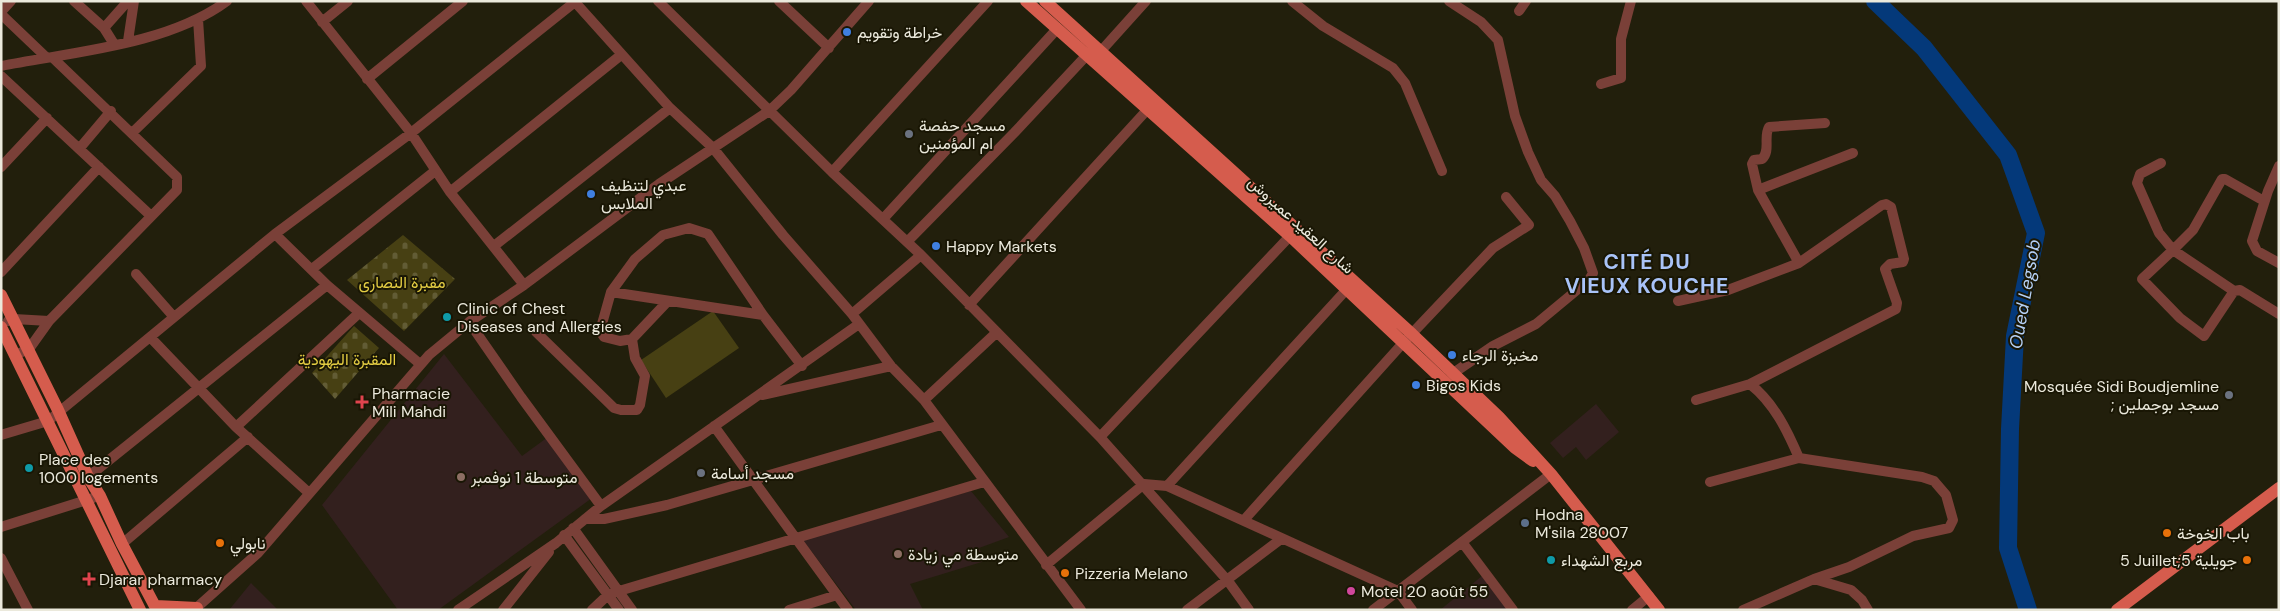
<svg xmlns="http://www.w3.org/2000/svg" width="2280" height="611" font-family="'DM Sans',Vazirmatn,sans-serif">
<defs>
<pattern id="cemetery-stones" width="16" height="16" patternUnits="userSpaceOnUse" patternTransform="scale(1.25)"><rect width="16" height="16" fill="#474013"/><path d="M2 7V4a2 2 0 0 1 4 0v3zM10 15v-3a2 2 0 0 1 4 0v3z" fill="#625c35"/></pattern>
</defs>
<rect width="100%" height="100%" fill="#221f0c"/>
<path fill="#33201e" d="M444,354L522,456L548,437L592,498L438,610H398L322,505Z
M1596,404L1619,432L1586,460L1576,447L1563,458L1550,443Z
M971,491L1009,537L979,548L985,561L910,584L923,610H856L802,539Z
M1482,576L1510,610H1440Z
M251,583L278,610H229Z"/>
<path fill="#474013" d="M713,311L739,348L666,398L641,360Z"/>
<path fill="url(#cemetery-stones)" d="M403,235L455,279L404,331L347,280Z
M354,326L379,348L335,399L312,373Z"/>
<g fill="none" stroke-linecap="round" stroke-linejoin="round">
<path stroke="#04397a" stroke-width="18" d="M1875,1L1924,48L2008,155L2036,233L2015,336L2010,429L2008,548L2028,610"/>
<path stroke="#7a4038" stroke-width="10" d="M74,1L104,28L114,44
M306,1L411,133L450,192L524,285
M574,1L670,108L713,148L783,235L852,314L891,366L924,400L1081,610
M658,1L832,172L921,255L1100,437L1228,581L1249,610
M779,1L829,48
M1292,1L1323,26L1393,68L1405,83L1442,171
M1449,1L1481,22L1498,40L1515,116L1528,152L1541,180L1555,196L1570,221L1584,248L1593,273L1589,280L1536,324L1493,346L1452,374
M1519,11L1526,1
M1,12L11,1
M1,14L46,57
M322,22L348,1
M104,28L128,1
M128,41L134,1
M1101,51L1146,1
M1,66C72,52 168,45 227,1
M1,76L150,215
M367,79L463,1
M1601,84L1621,78V39L1631,1
M132,133L201,66L198,19
M79,149L111,111
M2161,163L2140,174L2137,183L2159,233L2173,250L2193,230L2222,179H2225L2264,201
M2279,166L2268,191L2252,241L2257,251L2279,263
M1,167L47,118
M832,172L988,1
M1758,190L1752,164L1754,160L1762,159C1771,151 1763,137 1769,127L1825,123
M450,192L621,55
M883,219L1057,29
M275,234L327,285L420,364
M907,242L1014,133L1086,56
M494,246L670,108
M312,269L435,171
M1,272L99,167
M136,274L173,316
M2234,291L2204,336L2180,318L2142,279L2173,250L2234,291L2240,290L2279,314
M611,292L600,331L604,337L620,341L632,339L668,301
M1678,301L1728,290L1799,263L1758,190L1853,153
M969,305L1147,110
M852,314L921,255
M763,315L611,292L635,259L663,235L689,228L708,234L763,315L802,366
M8,321L14,319L49,321
M469,322L521,397L601,506
M536,332L614,408L621,410H637L640,405L645,376L635,358L632,339
M150,337L236,427L309,493
M15,355L29,349L49,321L177,190V177L53,58
M1750,384L1896,309L1897,303L1885,269L1890,264L1903,262L1904,259L1891,207L1886,204L1882,205L1799,263
M762,395L891,366
M924,400L996,333
M1696,400L1750,384C1774,403 1787,430 1799,458
M714,426L848,610
M236,427L359,313
M1,435L48,421L275,234L411,133L576,1
M1100,437L1290,236
M88,477L327,285
M1710,482L1799,458L1922,477L1934,481L1946,495L1953,520L1949,528L1913,536L1849,567L1814,579
M1167,486L1398,591L1412,610
M585,519H604L667,505L941,425
M1244,520L1403,343L1493,248L1529,225L1506,197
M1,527L93,498
M573,528L632,610
M564,535L619,610
M1462,542L1513,610
M122,544L248,437
M1,558L28,610
M1046,565L1144,484L1167,486L1347,289
M194,610L258,553L429,355L469,322L524,285L659,184L769,111L791,90L869,1
M458,610L556,543L601,506L859,324
M503,610L549,552
M592,610L609,594L984,482
M789,610L837,595
M1187,610L1281,539
M1373,610L1551,474
M1632,610L1649,596
M1743,610L1814,579L1851,590L1862,600L1868,610"/>
<path stroke="#d55c4d" stroke-width="12" d="M1026,1L1290,236L1515,448L1533,461
M1045,1L1412,334L1499,417L1551,474L1659,610
M1,295L58,410L88,477L100,496L122,544L157,610
M1,327L140,610
M156,606L197,608L196,610
M2117,610L2279,488"/>
</g>
<g fill="#3f7fe0" stroke="#191604" stroke-width="2">
<circle cx="847" cy="32" r="5"/>
<circle cx="591" cy="194" r="5"/>
<circle cx="936" cy="246" r="5"/>
<circle cx="1452" cy="355" r="5"/>
<circle cx="1416" cy="385" r="5"/>
</g>
<g fill="#6b7280" stroke="#191604" stroke-width="2">
<circle cx="909" cy="134" r="5"/>
<circle cx="2229" cy="395" r="5"/>
<circle cx="701" cy="473" r="5"/>
</g>
<g fill="#0f9aa8" stroke="#191604" stroke-width="2">
<circle cx="447" cy="317" r="5"/>
<circle cx="29" cy="468" r="5"/>
<circle cx="1551" cy="560" r="5"/>
</g>
<g fill="#e0444e" stroke="#191604" stroke-width="2">
<path d="M359.5 394.5h5v5h5v5h-5v5h-5v-5h-5v-5h5z"/>
<path d="M86.5 571.5h5v5h5v5h-5v5h-5v-5h-5v-5h5z"/>
</g>
<g fill="#8d6e63" stroke="#191604" stroke-width="2">
<circle cx="461" cy="477" r="5"/>
<circle cx="898" cy="554" r="5"/>
</g>
<circle fill="#5c6f8a" stroke="#191604" stroke-width="2" cx="1525" cy="523" r="5"/>
<g fill="#e8710a" stroke="#191604" stroke-width="2">
<circle cx="2167" cy="533" r="5"/>
<circle cx="220" cy="543" r="5"/>
<circle cx="2247" cy="560" r="5"/>
<circle cx="1065" cy="573" r="5"/>
</g>
<circle fill="#d1479c" stroke="#191604" stroke-width="2" cx="1351" cy="591" r="5"/>
<g text-anchor="middle" dominant-baseline="central" stroke-width="4" stroke-linejoin="round" paint-order="stroke">
<g font-size="16" fill="#ebe9dc" stroke="#191604" text-anchor="start">
<text x="857" y="32">خراطة وتقويم</text>
<text x="919" y="125">مسجد حفصة<tspan x="919" dy="18">ام المؤمنين</tspan></text>
<text x="601" y="185">عبدي لتنظيف<tspan x="601" dy="18">الملابس</tspan></text>
<text x="946" y="246">Happy Markets</text>
<text x="457" y="308">Clinic of Chest<tspan x="457" dy="18">Diseases and Allergies</tspan></text>
<text x="1462" y="355">مخبزة الرجاء</text>
<text x="1426" y="385">Bigos Kids</text>
<text x="2219" y="386" text-anchor="end">Mosquée Sidi Boudjemline<tspan x="2219" dy="18">; مسجد بوجملين</tspan></text>
<text x="372" y="393">Pharmacie<tspan x="372" dy="18">Mili Mahdi</tspan></text>
<text x="39" y="459">Place des<tspan x="39" dy="18">1000 logements</tspan></text>
<text x="711" y="473">مسجد أسامة</text>
<text x="471" y="477">متوسطة 1 نوفمبر</text>
<text x="1535" y="514">Hodna<tspan x="1535" dy="18">M'sila 28007</tspan></text>
<text x="2177" y="533">باب الخوخة</text>
<text x="230" y="543">نابولي</text>
<text x="908" y="554">متوسطة مي زيادة</text>
<text x="1561" y="560">مربع الشهداء</text>
<text x="2237" y="560" text-anchor="end">5 Juillet;5 جويلية</text>
<text x="1075" y="573">Pizzeria Melano</text>
<text x="99" y="579">Djarar pharmacy</text>
<text x="1361" y="591">Motel 20 août 55</text>
</g>
<g font-size="16" fill="#ebe9dc" stroke="#191604">
<text transform="translate(1301 225) rotate(42)">شارع العقيد عميروش</text>
</g>
<g font-size="16" fill="#e4cd43" stroke="#191604">
<text x="402" y="282">مقبرة النصارى</text>
<text x="347" y="359">المقبرة اليهودية</text>
</g>
<g font-size="18" font-style="italic" fill="#b5d0f6" stroke="#191604">
<text transform="translate(2025 294) rotate(-80)">Oued Legsob</text>
</g>
<g font-size="21" font-weight="bold" letter-spacing="1" fill="#a9c3f8" stroke="#191604">
<text x="1647" y="262">CITÉ DU<tspan x="1647" dy="24">VIEUX KOUCHE</tspan></text>
</g>
</g>
<rect width="2280" height="611" fill="none" stroke="#ebe9dc" stroke-width="5"/>
</svg>
